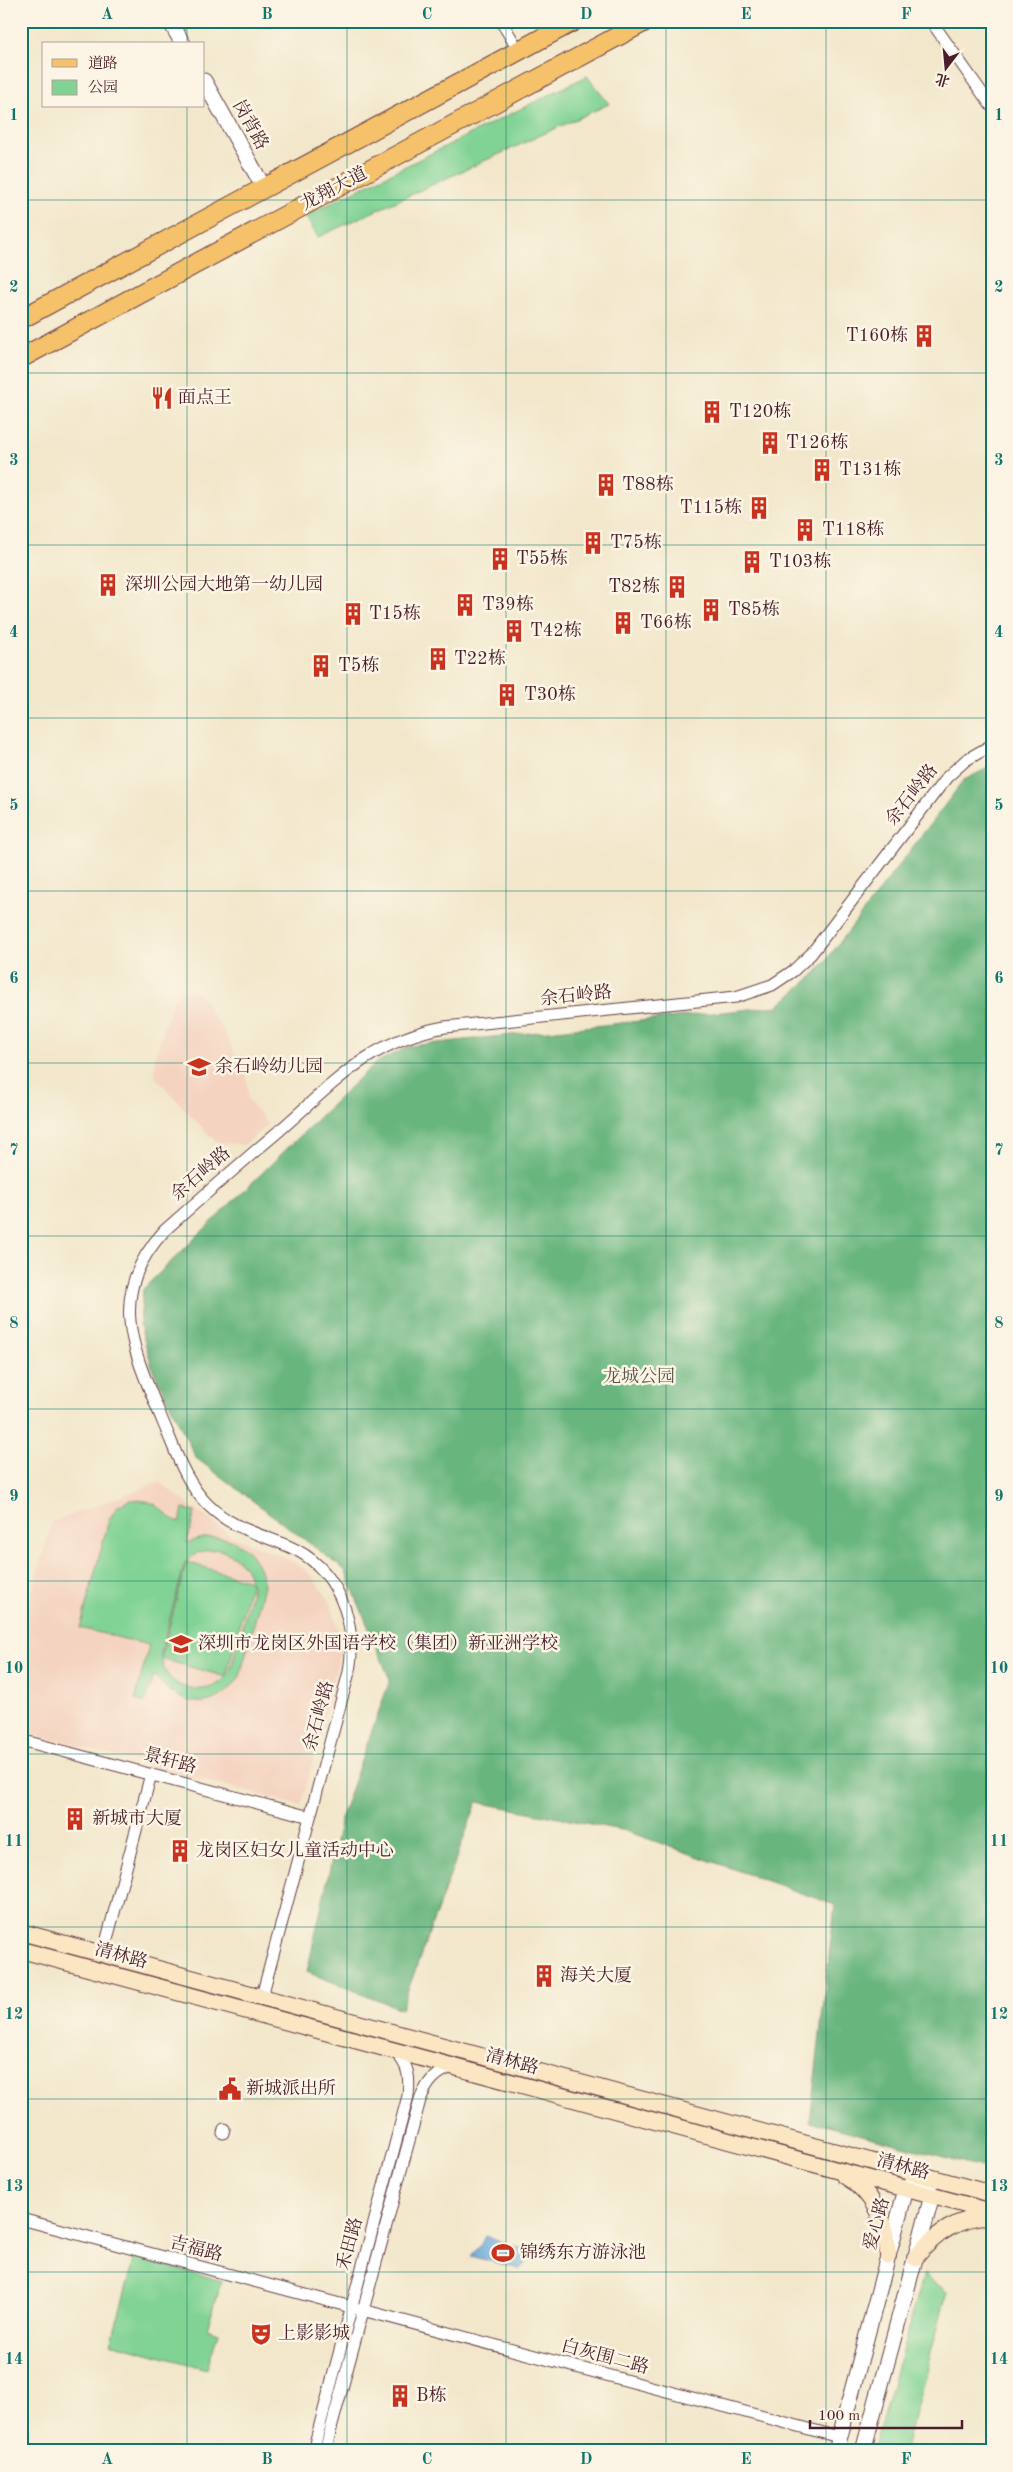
<svg xmlns="http://www.w3.org/2000/svg" width="1013" height="2472" font-family="'Old Standard TT','Noto Serif SC',serif">
<rect width="100%" height="100%" fill="#fcf5e5"/>
<filter id="ink" filterUnits="userSpaceOnUse"><feTurbulence type="fractalNoise" baseFrequency=".02" numOctaves="2"/><feDisplacementMap in="SourceGraphic" scale="10" xChannelSelector="R" yChannelSelector="G"/><feConvolveMatrix kernelMatrix="1 2 1 2 8 2 1 2 1" color-interpolation-filters="sRGB"/></filter>
<filter id="wash" filterUnits="userSpaceOnUse"><feTurbulence type="fractalNoise" baseFrequency=".0096" numOctaves="4" result="noise"/><feDisplacementMap in="SourceGraphic" scale="20" xChannelSelector="R" yChannelSelector="G"/><feGaussianBlur stdDeviation="1.12" result="paint"/><feColorMatrix in="noise" values="0 0 0 0 0 0 0 0 0 0 0 0 0 0 0 0 0 1.4 0 .05"/><feComposite in="paint" operator="in"/></filter>
<g filter="url(#wash)">
<rect width="100%" height="100%" fill="#f2e7cb"/>
<path fill="#f4d3c0" d="M187,991L195,992L202,996L207,1003L209,1011L220,1024L247,1078L248,1099L268,1125L244,1145L216,1142L155,1077V1057L173,1000L179,994Z
M159,1482L231,1536L284,1557L299,1565L312,1576L331,1603L340,1636V1653L301,1806L21,1731V1633L52,1522Z"/>
<path fill="#81d394" stroke="#667960" fill-rule="evenodd" d="M587,76L609,104L318,237L305,216Z
M129,1500C140,1500 151,1500 160,1508C168,1514 169,1519 180,1522L183,1509L195,1512L187,1543C224,1527 258,1545 264,1586L240,1676C215,1715 180,1707 154,1675L145,1703L135,1700L149,1645L80,1628L109,1520L117,1507ZM217,1549C233,1554 247,1563 250,1581L186,1562L198,1552ZM185,1563H186L161,1658V1651ZM251,1582L252,1591L230,1671L226,1676ZM162,1659L226,1677C207,1700 163,1689 162,1659Z
M135,2257L222,2281L207,2329L218,2333L207,2369L111,2343Z
M924,2274L947,2292L905,2451H873Z"/>
<path fill="#68b57e" stroke="#596a54" d="M992,766V2170L810,2121L835,1905L626,1831L477,1802L401,2009L307,1972L342,1814L390,1680L345,1570L196,1458L153,1370L140,1325L143,1289L375,1063L410,1046L778,1006L818,971L964,780Z"/>
<path fill="#67a9db" stroke="#586483" d="M485,2236L508,2245L533,2250L529,2260L520,2269L471,2256L480,2246Z"/>
</g>
<g filter="url(#ink)">
<g fill="none" stroke-linecap="round" stroke-linejoin="round">
<defs>
<path id="minor" d="M501,21L519,51
M931,21L992,107
M21,1740L310,1817
M103,1954L151,1774
M262,1996L349,1672C358,1622 338,1567 288,1546C258,1533 233,1529 208,1505C185,1482 176,1452 163,1422C134,1351 104,1296 165,1230C203,1196 241,1163 280,1130C334,1083 371,1040 445,1027L736,997L772,985L793,971L811,954L947,777L966,760L992,745
M223,2133L224,2129
M21,2219L839,2437
M864,2447L878,2451
M313,2451L408,2096C410,2078 409,2065 395,2052
M325,2451L420,2100C427,2083 435,2072 453,2067"/>
<path id="tertiary" d="M170,21L183,44
M204,81L264,188
M836,2451L906,2189L923,2175L932,2196L863,2451"/>
<path id="secondary" d="M21,1932L992,2194
M21,1950L992,2212
M845,2176C874,2192 887,2224 888,2256
M915,2258C934,2234 960,2216 992,2217"/>
<path id="primary" d="M21,319L574,21
M21,358L646,21"/>
</defs>
<use href="#minor" stroke="#633d43" stroke-width="13"/>
<use href="#tertiary" stroke="#633d43" stroke-width="17"/>
<use href="#secondary" stroke="#633d43" stroke-width="18"/>
<use href="#primary" stroke="#633d43" stroke-width="21"/>
<use href="#minor" stroke="#fff" stroke-width="11"/>
<use href="#tertiary" stroke="#fff" stroke-width="15"/>
<use href="#secondary" stroke="#fbe6c4" stroke-width="16"/>
<use href="#primary" stroke="#f5c16b" stroke-width="19"/>
</g>
</g>
<path fill="none" stroke="#0f766e" stroke-width="1" stroke-opacity="0.55" d="M187,21V44M347,21V2451M506,21V2451M666,21V2451M826,21V2451M187,106V2451M21,200H992M21,373H992M21,545H992M21,718H992M21,891H992M21,1063H992M21,1236H992M21,1409H992M21,1581H992M21,1754H992M21,1927H992M21,2099H992M21,2272H992"/>
<defs>
<symbol id="building-bare" viewBox="-9 -9 18 18"><path d="M-4-6H4V6H1V3H-1V6H-4ZM-2.5-4.3h1.7v1.8h-1.7ZM.8-4.3h1.7v1.8H.8ZM-2.5-1h1.7V.8h-1.7ZM.8-1h1.7V.8H.8Z" fill="#c8321e" stroke="#fcf5e5" stroke-width="2.5" paint-order="stroke"/></symbol>
<symbol id="restaurant-bare" viewBox="-9 -9 18 18"><path d="M-5-6h1v4h1v-4h1v4h1v-4h1v5L-1.5 .5V6h-2V.5L-5-1ZM5-6V6H3V1.5H1.5Q1.5-4 5-6Z" fill="#c8321e" stroke="#fcf5e5" stroke-width="2.5" paint-order="stroke"/></symbol>
<symbol id="school-bare" viewBox="-9 -9 18 18"><path d="M0-5L7-2L0 1L-7-2ZM-4 1L0 2.5L4 1V4Q0 6-4 4Z" fill="#c8321e" stroke="#fcf5e5" stroke-width="2.5" paint-order="stroke"/></symbol>
<symbol id="civic-bare" viewBox="-9 -9 18 18"><path d="M-.6-6.5H3V-4.5H.6V-3L4-1V1h2V6H-6V1h2V-1L-.6-3ZM-1.2 2.5V6h2.4V2.5Z" fill="#c8321e" stroke="#fcf5e5" stroke-width="2.5" paint-order="stroke"/></symbol>
<symbol id="stadium-bare" viewBox="-9 -9 18 18"><path d="M0-5a6.5 5 0 1 0 0 10a6.5 5 0 1 0 0-10ZM-3.5-1.8h7v3.6h-7Z" fill="#c8321e" stroke="#fcf5e5" stroke-width="2.5" paint-order="stroke"/></symbol>
<symbol id="theatre-bare" viewBox="-9 -9 18 18"><path d="M-5-5.5Q0-4 5-5.5V0Q5 5 0 6Q-5 5-5 0ZM-3.3-2.5H-1v1.5H-3.3ZM1-2.5H3.3v1.5H1ZM-2.8 1Q0 5.5 2.8 1Z" fill="#c8321e" stroke="#fcf5e5" stroke-width="2.5" paint-order="stroke"/></symbol>
</defs>
<g fill-rule="evenodd">
<use href="#building-bare" x="908" y="320" width="32" height="32"/>
<use href="#restaurant-bare" x="146" y="382" width="32" height="32"/>
<use href="#building-bare" x="696" y="396" width="32" height="32"/>
<use href="#building-bare" x="754" y="427" width="32" height="32"/>
<use href="#building-bare" x="806" y="454" width="32" height="32"/>
<use href="#building-bare" x="590" y="469" width="32" height="32"/>
<use href="#building-bare" x="743" y="492" width="32" height="32"/>
<use href="#building-bare" x="789" y="514" width="32" height="32"/>
<use href="#building-bare" x="577" y="527" width="32" height="32"/>
<use href="#building-bare" x="484" y="543" width="32" height="32"/>
<use href="#building-bare" x="736" y="546" width="32" height="32"/>
<use href="#building-bare" x="92" y="569" width="32" height="32"/>
<use href="#building-bare" x="661" y="571" width="32" height="32"/>
<use href="#building-bare" x="449" y="589" width="32" height="32"/>
<use href="#building-bare" x="695" y="594" width="32" height="32"/>
<use href="#building-bare" x="337" y="598" width="32" height="32"/>
<use href="#building-bare" x="607" y="607" width="32" height="32"/>
<use href="#building-bare" x="498" y="615" width="32" height="32"/>
<use href="#building-bare" x="422" y="643" width="32" height="32"/>
<use href="#building-bare" x="305" y="650" width="32" height="32"/>
<use href="#building-bare" x="491" y="679" width="32" height="32"/>
<use href="#school-bare" x="183" y="1051" width="32" height="32"/>
<use href="#school-bare" x="165" y="1628" width="32" height="32"/>
<use href="#building-bare" x="59" y="1803" width="32" height="32"/>
<use href="#building-bare" x="164" y="1835" width="32" height="32"/>
<use href="#building-bare" x="528" y="1960" width="32" height="32"/>
<use href="#civic-bare" x="214" y="2073" width="32" height="32"/>
<use href="#stadium-bare" x="487" y="2237" width="32" height="32"/>
<use href="#theatre-bare" x="245" y="2318" width="32" height="32"/>
<use href="#building-bare" x="384" y="2380" width="32" height="32"/>
</g>
<g text-anchor="middle" dominant-baseline="central" stroke-width="5" stroke-linejoin="round" paint-order="stroke">
<g font-size="18" fill="#4a1f2b" stroke="#fcf5e5">
<text transform="translate(250 125) rotate(61)">岗背路</text>
<text transform="translate(334 189) rotate(-28)">龙翔大道</text>
<text transform="translate(912 795) rotate(-52)">余石岭路</text>
<text transform="translate(576 996) rotate(-6)">余石岭路</text>
<text transform="translate(201 1174) rotate(-41)">余石岭路</text>
<text transform="translate(319 1716) rotate(-75)">余石岭路</text>
<text transform="translate(170 1761) rotate(15)">景轩路</text>
<text transform="translate(121 1956) rotate(15)">清林路</text>
<text transform="translate(512 2062) rotate(15)">清林路</text>
<text transform="translate(903 2167) rotate(15)">清林路</text>
<text transform="translate(877 2224) rotate(-75)">爱心路</text>
<text transform="translate(350 2244) rotate(-75)">禾田路</text>
<text transform="translate(196 2249) rotate(15)">吉福路</text>
<text transform="translate(605 2357) rotate(15)">白灰围二路</text>
</g>
<g font-size="18" fill="#4a1f2b" stroke="#fcf5e5" text-anchor="start">
<text x="908" y="336" text-anchor="end">T160栋</text>
<text x="178" y="398">面点王</text>
<text x="729" y="412">T120栋</text>
<text x="786" y="443">T126栋</text>
<text x="839" y="470">T131栋</text>
<text x="622" y="485">T88栋</text>
<text x="742" y="508" text-anchor="end">T115栋</text>
<text x="822" y="530">T118栋</text>
<text x="610" y="543">T75栋</text>
<text x="516" y="559">T55栋</text>
<text x="769" y="562">T103栋</text>
<text x="125" y="585">深圳公园大地第一幼儿园</text>
<text x="660" y="587" text-anchor="end">T82栋</text>
<text x="482" y="605">T39栋</text>
<text x="728" y="610">T85栋</text>
<text x="369" y="614">T15栋</text>
<text x="640" y="623">T66栋</text>
<text x="530" y="631">T42栋</text>
<text x="454" y="659">T22栋</text>
<text x="338" y="666">T5栋</text>
<text x="524" y="695">T30栋</text>
<text x="215" y="1067">余石岭幼儿园</text>
<text x="198" y="1644">深圳市龙岗区外国语学校（集团）新亚洲学校</text>
<text x="92" y="1819">新城市大厦</text>
<text x="196" y="1851">龙岗区妇女儿童活动中心</text>
<text x="560" y="1976">海关大厦</text>
<text x="246" y="2089">新城派出所</text>
<text x="520" y="2253">锦绣东方游泳池</text>
<text x="278" y="2334">上影影城</text>
<text x="416" y="2396">B栋</text>
</g>
<g font-size="18" fill="#5a554a" stroke="#fcf5e5">
<text x="639" y="1377">龙城公园</text>
</g>
</g>
<rect width="1013" height="2472" fill="none" stroke="#fcf5e5" stroke-width="55"/>
<rect x="42" y="42" width="162" height="65" fill="#fcf5e5" stroke="#b59f9b"/>
<rect x="52" y="59" width="25" height="8" fill="#f5c16b" stroke="#b59f9b"/>
<text x="88" y="68" font-size="15" fill="#4a1f2b">道路</text>
<rect x="52" y="80" width="25" height="15" fill="#81d394" stroke="#b59f9b"/>
<text x="88" y="92" font-size="15" fill="#4a1f2b">公园</text>
<g transform="translate(946 68) rotate(196)" stroke="#fcf5e5" stroke-width="4" paint-order="stroke">
<path d="M0-4L9 19L0 12L-9 19Z" fill="#4a1f2b"/>
<text y="-8" font-size="14" font-weight="bold" text-anchor="middle" fill="#4a1f2b">北</text>
</g>
<path d="M810 2420v8h152v-8" fill="none" stroke="#4a1f2b" stroke-width="2.5"/>
<text x="818" y="2420" font-size="15" fill="#4a1f2b" stroke="#fcf5e5" stroke-width="4" paint-order="stroke">100 m</text>
<rect x="28" y="28" width="958" height="2416" fill="none" stroke="#0f766e" stroke-width="2"/>
<g font-size="16" text-anchor="middle" font-weight="bold" fill="#0f766e">
<text x="107" y="19">A</text>
<text x="267" y="19">B</text>
<text x="427" y="19">C</text>
<text x="586" y="19">D</text>
<text x="746" y="19">E</text>
<text x="906" y="19">F</text>
<text x="14" y="120">1</text>
<text x="999" y="120">1</text>
<text x="14" y="292">2</text>
<text x="999" y="292">2</text>
<text x="14" y="465">3</text>
<text x="999" y="465">3</text>
<text x="14" y="637">4</text>
<text x="999" y="637">4</text>
<text x="14" y="810">5</text>
<text x="999" y="810">5</text>
<text x="14" y="983">6</text>
<text x="999" y="983">6</text>
<text x="14" y="1155">7</text>
<text x="999" y="1155">7</text>
<text x="14" y="1328">8</text>
<text x="999" y="1328">8</text>
<text x="14" y="1501">9</text>
<text x="999" y="1501">9</text>
<text x="14" y="1673">10</text>
<text x="999" y="1673">10</text>
<text x="14" y="1846">11</text>
<text x="999" y="1846">11</text>
<text x="14" y="2019">12</text>
<text x="999" y="2019">12</text>
<text x="14" y="2191">13</text>
<text x="999" y="2191">13</text>
<text x="14" y="2364">14</text>
<text x="999" y="2364">14</text>
<text x="107" y="2464">A</text>
<text x="267" y="2464">B</text>
<text x="427" y="2464">C</text>
<text x="586" y="2464">D</text>
<text x="746" y="2464">E</text>
<text x="906" y="2464">F</text>
</g>
</svg>
